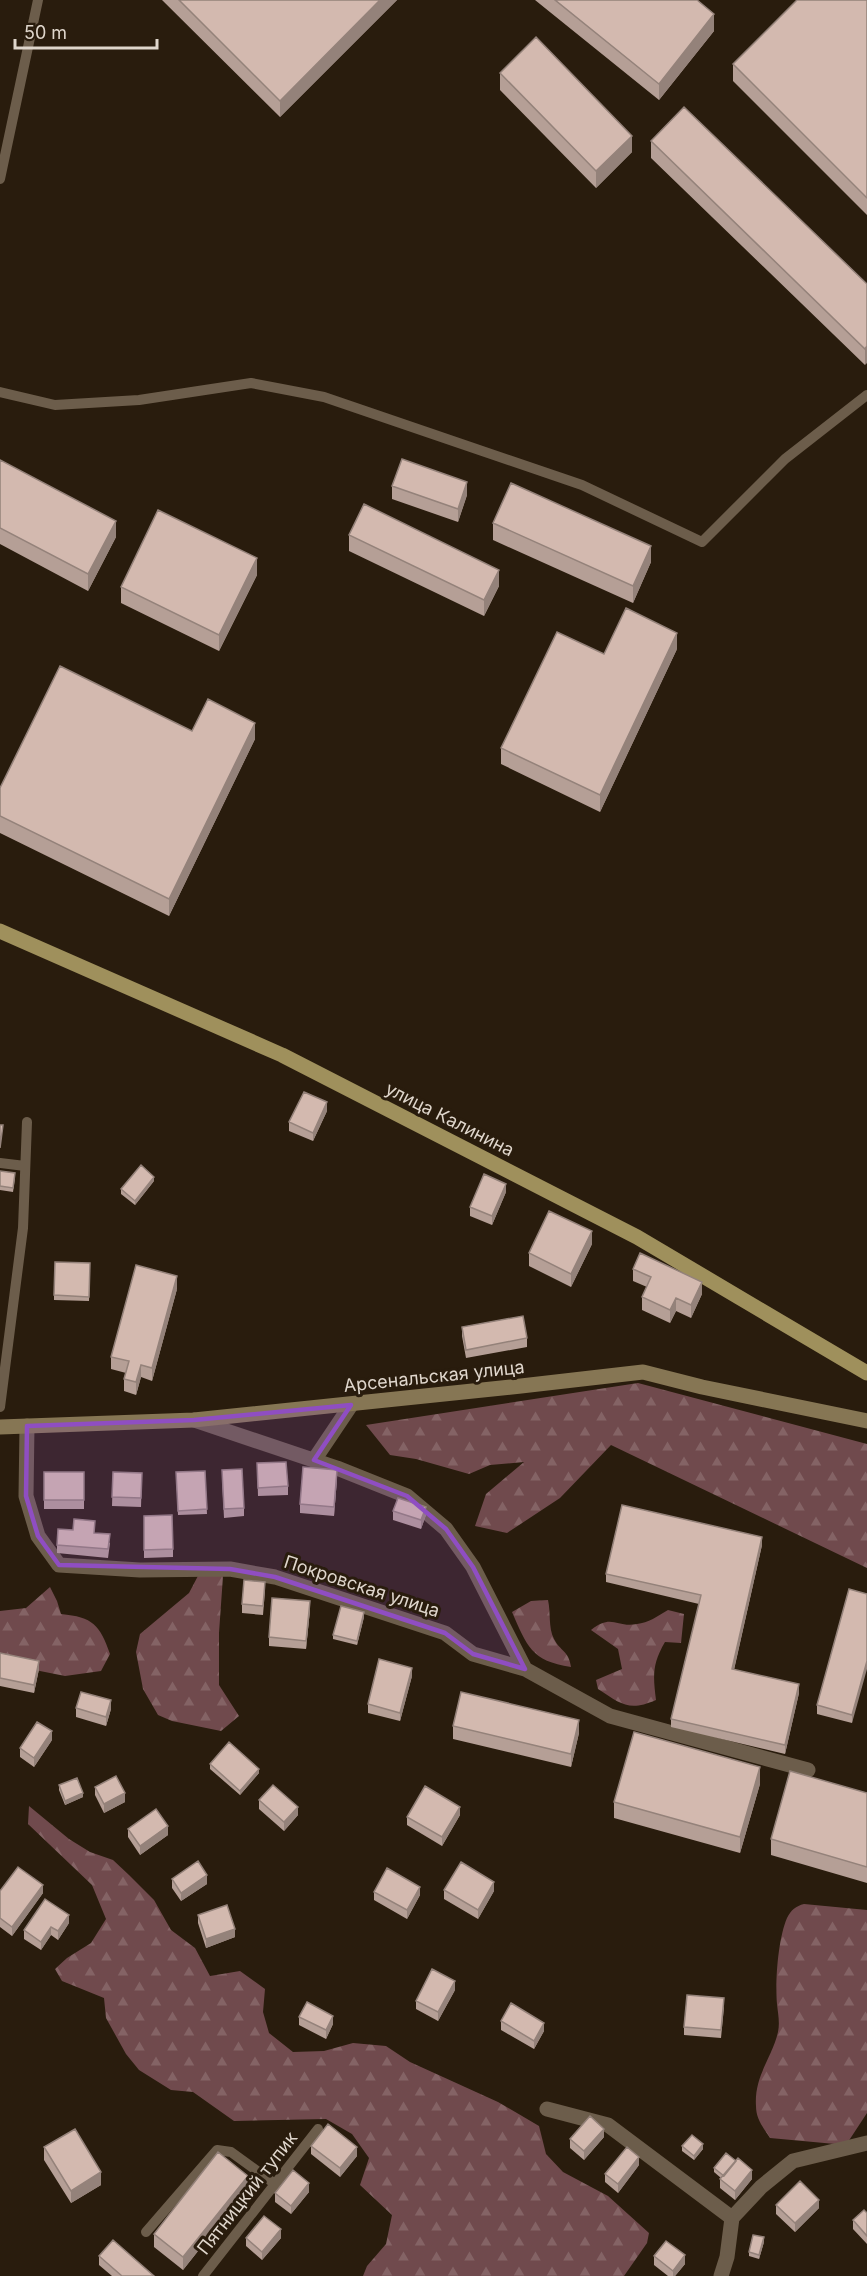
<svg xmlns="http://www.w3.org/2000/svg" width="867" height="2276" font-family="Inter,sans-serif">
<defs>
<pattern id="forest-firs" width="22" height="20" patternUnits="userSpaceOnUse" patternTransform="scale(1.5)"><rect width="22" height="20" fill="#704a4d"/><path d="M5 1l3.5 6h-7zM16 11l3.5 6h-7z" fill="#846365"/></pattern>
</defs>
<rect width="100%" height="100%" fill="#291c0d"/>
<path fill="url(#forest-firs)" d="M638,1383L867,1444V1568L611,1445L560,1498L507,1533L475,1526L486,1494L524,1462L490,1465L469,1474L416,1459L390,1455L366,1425Z
M199,1574L223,1576L219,1633V1685L239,1716L221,1731L172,1721L158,1715L143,1689L136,1652L140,1634L189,1593Z
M50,1587L57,1601L61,1614C93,1617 100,1625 110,1654L101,1671L65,1676L40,1671L0,1658V1611L26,1608Z
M548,1600C551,1613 548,1627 554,1639C560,1651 569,1651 571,1667C531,1661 527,1646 512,1612L531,1601Z
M668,1610L684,1614L681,1643L665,1642C652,1664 653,1676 656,1700C629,1712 621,1704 598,1689L596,1680L622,1669L618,1649L591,1630C612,1613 616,1628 637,1624C648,1623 658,1616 668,1610Z
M29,1806L69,1839L90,1852L113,1860L129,1875L154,1900L171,1930L195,1948L210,1976L240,1971L265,1989L263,2012L269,2033L293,2052L324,2051L353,2043L386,2046L410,2062L498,2102L539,2126L546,2154L563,2172L608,2196L649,2233L647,2243L624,2276H363L367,2266L386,2244L392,2215L360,2185L369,2158L352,2134L326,2119L234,2121L193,2092L171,2090L139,2070L126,2054L106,2018L104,1998L62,1981L55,1969L67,1958L91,1943L106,1919L92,1885L28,1824Z
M804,1904L867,1910V2113L846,2145L770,2138C763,2127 756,2119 756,2106C754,2076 772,2058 778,2032C780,2022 778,2014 777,2004C775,1982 778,1939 787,1918C791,1910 796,1906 804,1904Z"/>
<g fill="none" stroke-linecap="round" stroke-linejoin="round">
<path stroke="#6c5d4b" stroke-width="10" d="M0,179L38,0
M0,392L55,405L139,400L251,383L324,397L582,485L702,542L785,459L867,395
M0,1163L25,1166
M0,1407L23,1228L27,1122
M146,2232L217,2150L231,2152L275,2184
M203,2276L318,2129"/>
<path stroke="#6c5d4b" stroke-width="15" d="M194,1420L337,1468L407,1496L446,1529L473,1567L525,1669
M27,1426L26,1496L38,1536L59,1565L140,1570L230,1569L275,1577L445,1633L473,1654L525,1669L610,1716L808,1770
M314,1460L351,1405
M547,2109L608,2125L732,2218
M721,2276L727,2257L732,2218L761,2187L793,2161L867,2143"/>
<path stroke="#867654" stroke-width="15" d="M0,1427L194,1420L521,1386L643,1372L702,1387L867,1421"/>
<path stroke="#9f905c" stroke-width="15" d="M0,931L282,1055L637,1237L867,1373"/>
</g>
<path fill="#b59f96" d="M162,0H397L280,117Z
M535,0H697L714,31L659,100Z
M867,0V215L733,81V64Z
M500,73L632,152L596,188L500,90Z
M651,141L867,284L865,365L651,158Z
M0,460L116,537L88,591L0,544Z
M392,486L467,495L458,522L392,499Z
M493,523L651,562L633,603L493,540Z
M349,535L499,586L484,616L349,551Z
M257,575L219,651L121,603V587Z
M677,649L600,812L501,764V748Z
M192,731L255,739L169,916L0,833V788Z
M327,1111L313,1141L289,1131V1122Z
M0,1171L15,1178L13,1192L0,1190Z
M154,1181L135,1205L121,1194V1189Z
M506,1192L492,1225L470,1216V1207Z
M592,1244L571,1287L529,1266V1253Z
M90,1263L89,1301L54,1300V1295Z
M633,1269L702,1294L691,1318L676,1311L670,1323L642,1310V1297L647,1287L633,1281Z
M177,1289L152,1381L141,1377L136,1395L124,1391V1379L126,1373L111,1369V1357Z
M462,1327L527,1338V1347L466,1358L462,1336Z
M257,1463L288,1486V1495L258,1496Z
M205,1471L207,1514L178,1515L176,1472Z
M44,1472H84V1509H44Z
M113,1472L142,1473L141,1507L112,1506Z
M222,1479L244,1508V1516L224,1518Z
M337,1479L334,1516L300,1513V1504Z
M393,1511L426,1515L421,1529L393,1520Z
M144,1516L173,1549V1557L144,1558Z
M95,1533L110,1543L108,1558L57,1553V1545Z
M762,1545L734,1670L799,1693L785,1754L671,1727V1719L699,1604L606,1582V1574Z
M265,1590L263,1615L242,1613V1604Z
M867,1594L852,1723L817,1714V1705Z
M310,1610L306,1649L269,1646V1637Z
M364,1617L357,1645L333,1639V1635Z
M0,1653L39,1669L34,1693L0,1686Z
M412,1676L400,1721L368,1713V1704Z
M76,1708L111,1709L106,1726L76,1717Z
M453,1726L579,1733L571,1767L453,1739Z
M52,1740L34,1767L20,1757V1748Z
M210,1764L259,1773L240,1795L210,1769Z
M760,1784L740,1853L614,1818V1802Z
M59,1785L83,1797L65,1805L59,1790Z
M95,1787L125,1802L104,1813L95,1795Z
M867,1793V1883L771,1855V1839Z
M259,1800L298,1815L284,1831L259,1809Z
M460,1815L442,1846L407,1825V1817Z
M128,1829L168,1835L140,1855L128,1837Z
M172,1879L207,1884L181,1901L172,1888Z
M444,1890L494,1891L478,1919L444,1899Z
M0,1891L43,1893L12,1936L0,1927Z
M374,1892L420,1895L407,1919L374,1900Z
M198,1915L235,1937L206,1948L198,1923Z
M69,1923L58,1940L51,1935L41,1950L24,1939V1930Z
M455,1990L438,2021L416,2009V2001Z
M724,2007L721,2038L684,2035V2027Z
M299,2017L333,2024L326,2039L299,2025Z
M501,2021L544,2031L534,2049L501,2030Z
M604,2137L584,2160L570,2148V2139Z
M311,2146L357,2156L340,2177L311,2154Z
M682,2146L703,2149L694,2160L682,2151Z
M44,2147L101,2185L71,2203L44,2160Z
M639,2165L618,2193L605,2182V2174Z
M714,2168L752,2179L735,2200L720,2188V2179L721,2178L714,2172Z
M248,2188L183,2270L154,2247V2234Z
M309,2192L291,2214L275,2202V2193Z
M776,2205L819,2208L795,2232L776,2214Z
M867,2213V2244L853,2229V2220Z
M246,2238H281L262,2260L246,2246Z
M764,2242L759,2259L749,2256V2252Z
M99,2256L154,2276H112L99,2265Z
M654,2256L685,2264L675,2276H668L654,2265Z"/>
<path fill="#94827a" d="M380,0H397L280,117V101Z
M714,14V31L659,100V84Z
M632,136V152L596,188V171Z
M867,346V363L865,365V349Z
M467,482V495L458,522V509Z
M116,521V537L88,591V574Z
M651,546V562L633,603V586Z
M257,558V575L219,651V635Z
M499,570V586L484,616V600Z
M677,633V649L600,812V795Z
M255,723V739L169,916V899Z
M327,1102V1111L313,1141V1133Z
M154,1177V1181L135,1205V1201Z
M506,1184V1192L492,1225V1216Z
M592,1231V1244L571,1287V1274Z
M177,1276V1289L152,1381V1368Z
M702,1282V1294L691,1318V1305Z
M676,1298V1311L670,1323V1310Z
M141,1365V1377L136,1395V1382Z
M337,1470V1479L334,1516V1507Z
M426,1507V1515L421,1529V1520Z
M762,1537V1545L732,1678V1669Z
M310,1601V1610L306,1649V1641Z
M364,1612V1617L357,1645V1641Z
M39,1661V1669L34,1693V1685Z
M867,1661V1669L852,1723V1715Z
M412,1668V1676L400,1721V1713Z
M799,1684V1693L785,1754V1745Z
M111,1700V1709L106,1726V1717Z
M579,1720V1733L571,1767V1754Z
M52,1731V1740L34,1767V1758Z
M760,1767V1784L740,1853V1837Z
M259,1769V1773L240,1795V1791Z
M83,1793V1797L65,1805V1801Z
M125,1793V1802L104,1813V1804Z
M298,1807V1815L284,1831V1822Z
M460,1807V1815L442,1846V1837Z
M168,1826V1835L140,1855V1846Z
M207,1875V1884L181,1901V1893Z
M494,1882V1891L478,1919V1910Z
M43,1885V1893L12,1936V1927Z
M420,1887V1895L407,1919V1910Z
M69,1915V1923L58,1940V1931Z
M51,1927V1935L41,1950V1942Z
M235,1929V1937L206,1948V1939Z
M455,1981V1990L438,2021V2012Z
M333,2016V2024L326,2039V2030Z
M544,2023V2031L534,2049V2041Z
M604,2129V2137L584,2160V2151Z
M703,2144V2149L694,2160V2156Z
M357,2147V2156L340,2177V2168Z
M639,2157V2165L618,2193V2184Z
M752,2170V2179L735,2200V2191Z
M101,2172V2185L71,2203V2191Z
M248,2176V2188L183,2270V2257Z
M309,2183V2192L291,2214V2206Z
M819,2200V2208L795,2232V2223Z
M281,2229V2238L262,2260V2252Z
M764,2237V2242L759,2259V2255Z
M685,2255V2264L675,2276H673V2271Z"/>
<path fill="#d3b9af" stroke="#94827a" stroke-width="1.5" d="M179,0H380L280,101Z
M555,0H697L714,14L659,84Z
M797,0H867V198L733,64Z
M536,37L632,136L596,171L500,73Z
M684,107L867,284V346L865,349L651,141Z
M402,459L467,482L458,509L392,486Z
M0,460L116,521L88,574L0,528Z
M511,483L651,546L633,586L493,523Z
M364,504L499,570L484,600L349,535Z
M158,510L257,558L219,635L121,587Z
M626,608L677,633L600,795L501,748L557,632L604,654Z
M60,666L192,731L208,699L255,723L169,899L0,816V788Z
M304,1092L327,1102L313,1133L289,1122Z
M0,1125H3L0,1148Z
M141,1165L154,1177L135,1201L121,1189Z
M0,1171L15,1173L13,1188L0,1186Z
M484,1174L506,1184L492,1216L470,1207Z
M549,1211L592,1231L571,1274L529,1253Z
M640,1253L702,1282L691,1305L676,1298L670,1310L642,1297L651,1277L633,1269Z
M55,1262L90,1263L89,1297L54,1295Z
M136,1265L177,1276L152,1368L141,1365L136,1382L124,1379L129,1361L111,1357Z
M523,1316L527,1338L466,1350L462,1327Z
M286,1462L288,1486L258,1488L257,1463Z
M303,1467L337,1470L334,1507L300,1504Z
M242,1469L244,1508L224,1509L222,1470Z
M205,1471L207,1509L178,1511L176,1472Z
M44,1472H84V1500H44Z
M113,1472L142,1473L141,1498L112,1497Z
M398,1498L426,1507L421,1520L393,1511Z
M622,1505L762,1537L732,1669L799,1684L785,1745L671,1719L701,1595L606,1574Z
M172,1515L173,1549L144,1550V1516Z
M74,1519L95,1521L94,1533L110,1534L108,1549L57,1545L58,1529L73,1530Z
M244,1580L265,1582L263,1606L242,1604Z
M849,1589L867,1594V1661L852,1715L817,1705Z
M272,1598L310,1601L306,1641L269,1637Z
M341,1606L364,1612L357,1641L333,1635Z
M0,1653L39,1661L34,1685L0,1678Z
M379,1659L412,1668L400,1713L368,1704Z
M81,1692L111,1700L106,1717L76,1708Z
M461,1692L579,1720L571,1754L453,1726Z
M37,1722L52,1731L34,1758L20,1748Z
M634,1732L760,1767L740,1837L614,1802Z
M229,1742L259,1769L240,1791L210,1764Z
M790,1771L867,1793V1867L771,1839Z
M116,1776L125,1793L104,1804L95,1787Z
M77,1778L83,1793L65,1801L59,1785Z
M273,1785L298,1807L284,1822L259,1800Z
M425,1786L460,1807L442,1837L407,1817Z
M156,1809L168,1826L140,1846L128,1829Z
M198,1861L207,1875L181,1893L172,1879Z
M461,1862L494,1882L478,1910L444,1890Z
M18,1867L43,1885L12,1927L0,1918V1891Z
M387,1868L420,1887L407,1910L374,1892Z
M45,1899L69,1915L58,1931L51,1927L41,1942L24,1930Z
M227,1905L235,1929L206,1939L198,1915Z
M432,1969L455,1981L438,2012L416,2001Z
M687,1995L724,1998L721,2030L684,2027Z
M307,2002L333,2016L326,2030L299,2017Z
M511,2003L544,2023L534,2041L501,2021Z
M590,2116L604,2129L584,2151L570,2139Z
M328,2124L357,2147L340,2168L311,2146Z
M75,2129L101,2172L71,2191L44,2147Z
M692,2135L703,2144L694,2156L682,2146Z
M627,2147L639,2157L618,2184L605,2174Z
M218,2152L248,2176L183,2257L154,2234Z
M726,2153L736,2161L724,2176L714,2168Z
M738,2158L752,2170L735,2191L720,2179Z
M293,2170L309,2183L291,2206L275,2193Z
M800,2181L819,2200L795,2223L776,2205Z
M864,2210L867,2213V2236L853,2220Z
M264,2216L281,2229L262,2252L246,2238Z
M753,2235L764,2237L759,2255L749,2252Z
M113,2240L154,2276H122L99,2256Z
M666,2241L685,2255L673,2271L654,2256Z"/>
<path fill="#8f4ec2" fill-opacity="0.2" stroke="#8f4ec2" stroke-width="4.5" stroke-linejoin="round" d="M351,1405L314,1460L407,1496L446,1529L473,1567L525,1669L473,1654L445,1633L275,1577L230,1569L59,1565L38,1536L26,1496L27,1426L194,1420Z"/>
<g text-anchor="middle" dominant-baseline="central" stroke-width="6" stroke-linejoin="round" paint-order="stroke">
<g font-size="18" fill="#dfd6cc" stroke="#291c0d">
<text transform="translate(450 1119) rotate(27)">улица Калинина</text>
<text transform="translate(434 1376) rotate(-6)">Арсенальская улица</text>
<text transform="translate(362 1586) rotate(18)">Покровская улица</text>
<text transform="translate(247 2193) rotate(-52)">Пятницкий тупик</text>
</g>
</g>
<path d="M15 39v9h142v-9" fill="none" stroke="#dfd6cc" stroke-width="3"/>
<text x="24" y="39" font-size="18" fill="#dfd6cc" stroke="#291c0d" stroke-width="4.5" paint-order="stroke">50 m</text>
</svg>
